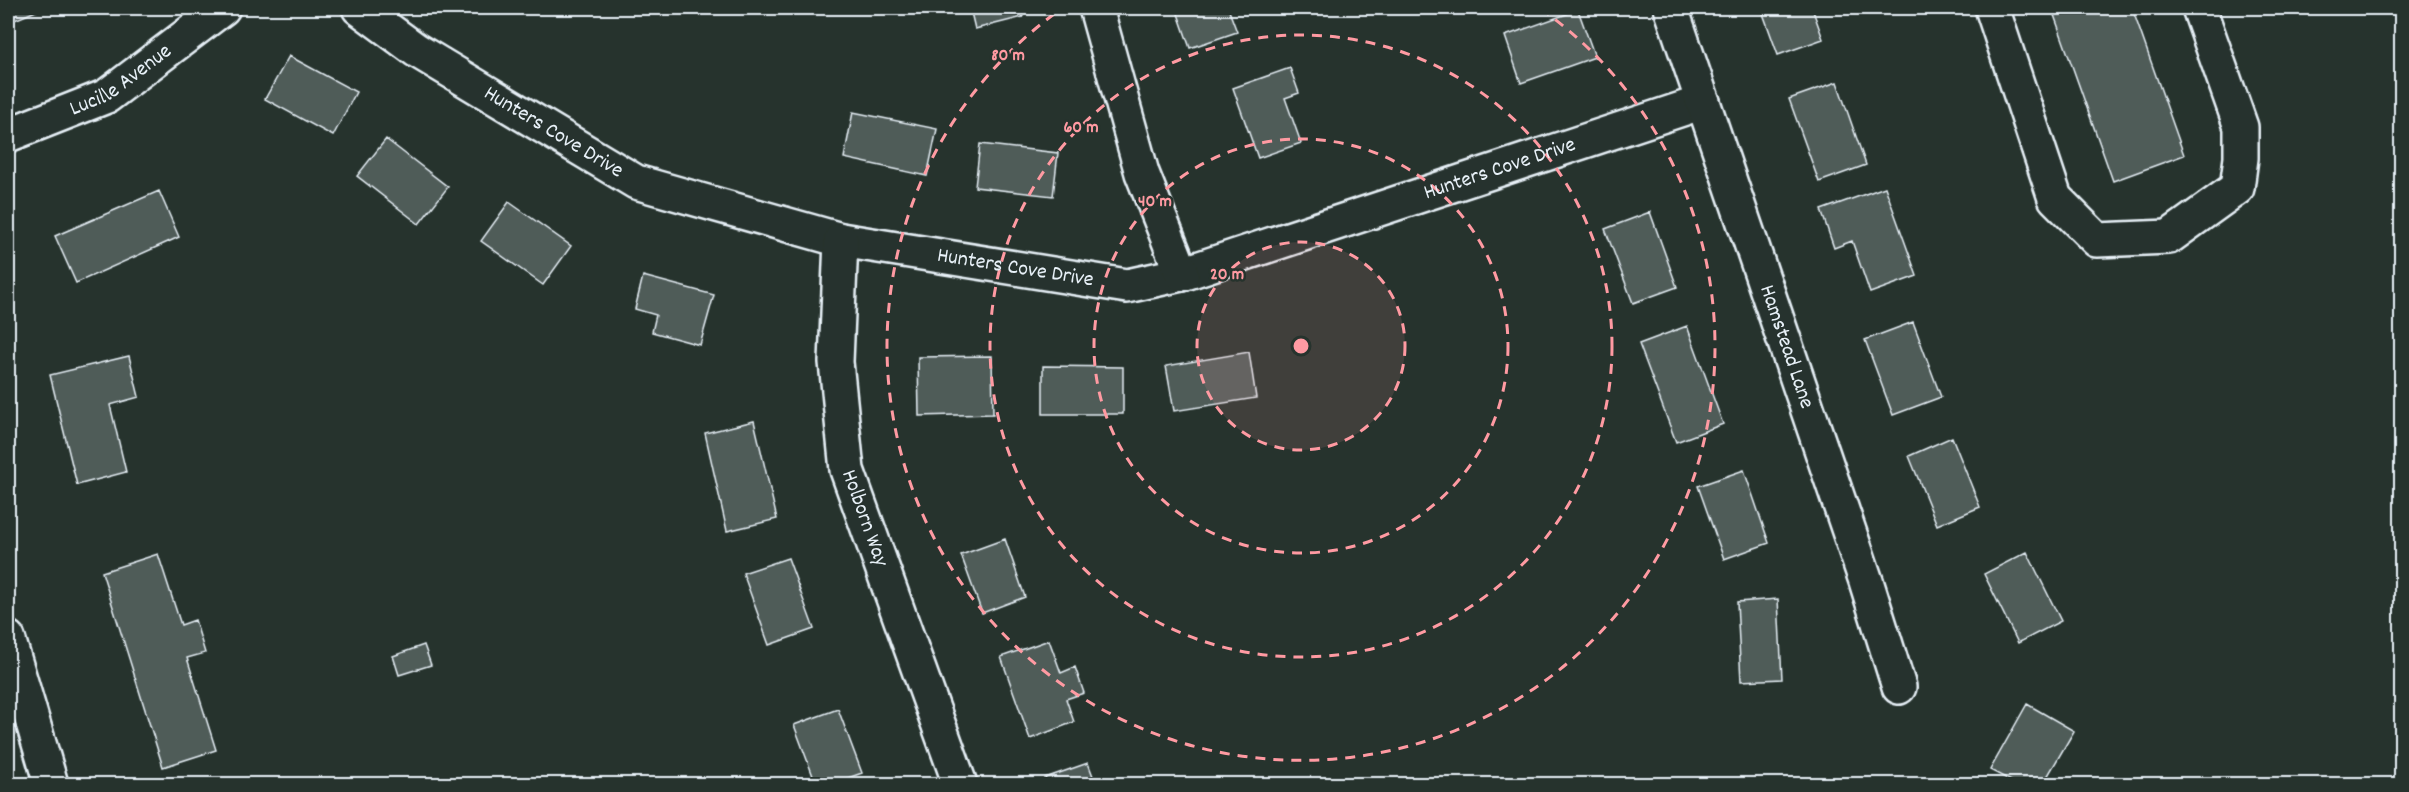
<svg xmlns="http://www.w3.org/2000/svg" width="2409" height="792" font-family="Dekko,sans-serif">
<rect width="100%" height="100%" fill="#26332d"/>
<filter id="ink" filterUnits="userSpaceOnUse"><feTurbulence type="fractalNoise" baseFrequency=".0167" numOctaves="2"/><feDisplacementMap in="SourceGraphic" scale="12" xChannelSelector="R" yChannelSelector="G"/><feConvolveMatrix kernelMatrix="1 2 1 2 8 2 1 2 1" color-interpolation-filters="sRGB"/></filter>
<g filter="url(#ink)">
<path fill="#505c59" stroke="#e8f1f8" stroke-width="1.5" d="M8,8H43L10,22Z
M970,8H1020L1023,17L975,29Z
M1176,8H1228L1237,32L1190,48Z
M1761,8H1812L1823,39L1778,55Z
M2077,8H2132L2184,155L2113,181L2054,15Z
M1578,10L1595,57L1521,83L1505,36Z
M289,56L356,92L333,136L265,99Z
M1290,68L1299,93L1285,98L1301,143L1258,158L1233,88Z
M1837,82L1866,165L1819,182L1789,99Z
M853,112L937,129L927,176L844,158Z
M386,139L448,187L419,224L357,176Z
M980,144L1058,153L1053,196L975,187Z
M1885,187L1917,276L1870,293L1852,241L1834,248L1821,210Z
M159,191L179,237L76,283L55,236Z
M509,202L571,246L543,285L481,241Z
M1650,212L1677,287L1633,303L1605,229Z
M643,276L714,295L700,345L652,332L656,315L635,309Z
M1913,322L1941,397L1893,415L1865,340Z
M1687,326L1723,424L1676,442L1639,344Z
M1249,352L1256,398L1174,411L1166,366Z
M129,356L139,397L110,405L126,472L77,485L50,375Z
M992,356L993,414L919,416L918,357Z
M1043,366L1123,367V414H1043Z
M754,421L777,519L727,531L705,433Z
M1952,437L1980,507L1937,525L1909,456Z
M1744,470L1769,543L1724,559L1698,486Z
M1005,539L1025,597L982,613L961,555Z
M2027,552L2061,621L2018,643L1984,574Z
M158,554L181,625L195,620L205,653L187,658L216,750L163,767L102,572Z
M788,558L814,629L769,645L743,573Z
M1778,599L1782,679L1741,681L1737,602Z
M1049,640L1061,673L1075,667L1084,693L1066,699L1074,722L1030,739L1001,657Z
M424,645L431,665L399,675L393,656Z
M2027,704L2074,731L2043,784H2017L1990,770Z
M838,709L862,773L831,784H816L794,725Z
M1088,763L1096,784H1047L1045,778Z"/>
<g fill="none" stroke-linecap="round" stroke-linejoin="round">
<defs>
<g id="minor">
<path id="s1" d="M359,8L416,50L636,182L841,240L1127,286L1182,274L1703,102"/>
<path d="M1096,8L1142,173L1182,274"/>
<path id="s2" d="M1671,8L1866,581L1899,687"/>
<path d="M1992,8L2055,198L2097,240L2169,237L2237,188L2241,158V127L2199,8"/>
<path id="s3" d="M8,135L107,96L223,8"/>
<path id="s4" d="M841,240L836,362L847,470L960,784"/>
<path d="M8,638L51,784"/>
</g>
</defs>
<use href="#minor" stroke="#e8f1f8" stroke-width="38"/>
<use href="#minor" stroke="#26332d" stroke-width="33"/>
</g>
</g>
<circle cx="1301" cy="346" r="104" fill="#ff9aa2" fill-opacity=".12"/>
<g fill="none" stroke="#ff9aa2" stroke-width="3" stroke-dasharray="10 8">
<circle cx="1301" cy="346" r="104"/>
<circle cx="1301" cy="346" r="207"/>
<circle cx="1301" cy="346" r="311"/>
<path d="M1541 9A414 414 0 1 1 1061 9"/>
</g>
<g text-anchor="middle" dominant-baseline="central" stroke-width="5" stroke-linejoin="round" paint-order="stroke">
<g font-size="22" fill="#e8f1f8" stroke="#26332d">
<text stroke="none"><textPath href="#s3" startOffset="126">Lucille Avenue</textPath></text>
<text stroke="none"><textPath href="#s1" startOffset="231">Hunters Cove Drive</textPath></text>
<text stroke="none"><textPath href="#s1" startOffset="1221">Hunters Cove Drive</textPath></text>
<text stroke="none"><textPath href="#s1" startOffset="717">Hunters Cove Drive</textPath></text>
<text stroke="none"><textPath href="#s2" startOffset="358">Hamstead Lane</textPath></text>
<text stroke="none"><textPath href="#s4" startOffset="282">Holborn Way</textPath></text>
</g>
</g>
<circle cx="1301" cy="346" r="9" fill="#ff9aa2" stroke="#26332d" stroke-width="3"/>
<g font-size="18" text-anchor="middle" font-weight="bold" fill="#ff9aa2" stroke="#26332d" stroke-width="5" stroke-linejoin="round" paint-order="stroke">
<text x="1008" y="60">80 m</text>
<text x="1081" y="132">60 m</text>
<text x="1155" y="206">40 m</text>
<text x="1227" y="279">20 m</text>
</g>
<rect width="2409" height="792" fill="none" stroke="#26332d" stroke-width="30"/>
<rect x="15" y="15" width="2379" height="762" fill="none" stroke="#e8f1f8" stroke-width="2" filter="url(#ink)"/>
</svg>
